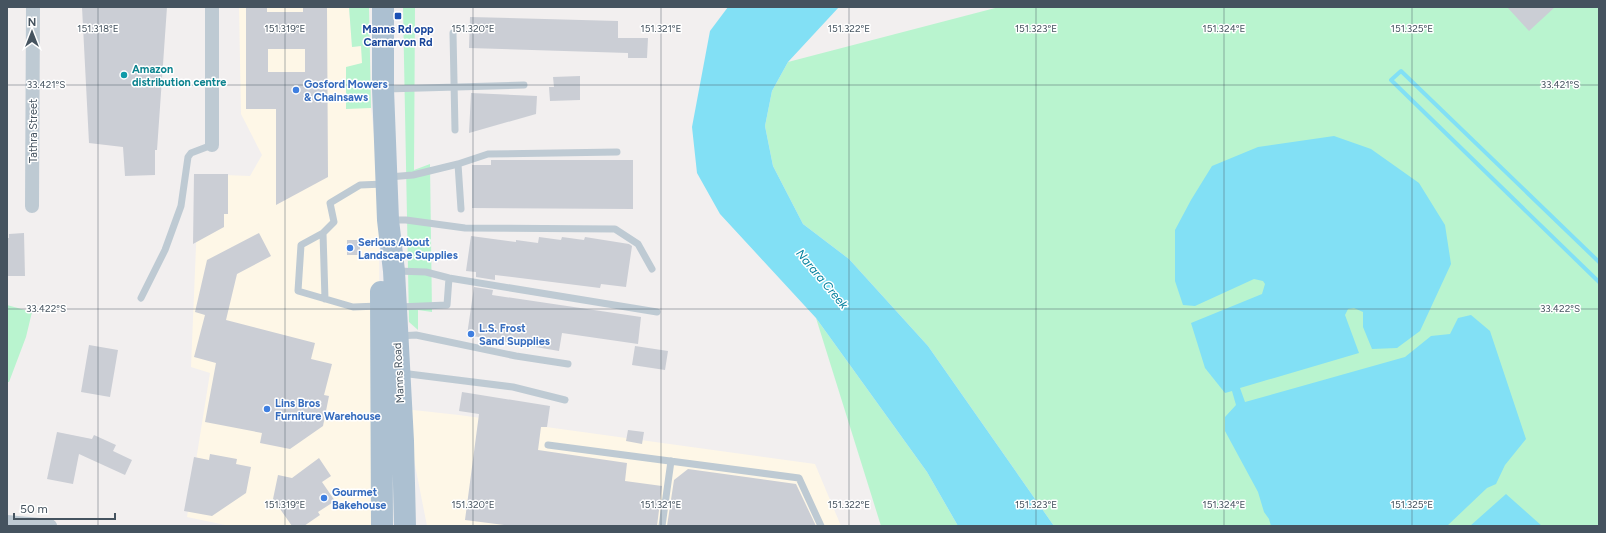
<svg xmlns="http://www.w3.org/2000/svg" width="1606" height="533" font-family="Figtree,sans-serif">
<rect width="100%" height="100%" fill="#f2efef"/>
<path fill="#fef7e7" d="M239,7H349L352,47L361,46L363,63L346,108H371L379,180L380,526H230L187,517L210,373L191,367L199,174L250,176L262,155L241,114Z
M404,409L459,415L815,464L841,526H427Z"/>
<path fill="#b9f4cf" d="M349,7H369L371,108L346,109V67L362,63L361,46L352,47Z
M403,7H415L414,170L430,164L432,312L418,310V330L409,322Z
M999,7H1599V526H1054L928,346L849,259L803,224L773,166L765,126L772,91L788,62Z
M7,305L32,312L26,337L9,382H7Z
M816,318L927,472L958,526H881Z"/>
<path fill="#82e0f5" d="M728,7H839L788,62L772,91L765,126L773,166L803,224L849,259L928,346L1054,526H958L927,472L816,318L720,214L697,173L692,127L710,31Z
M1334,136L1371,149L1419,183L1445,225L1451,264L1420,331L1397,348L1372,349L1363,327V312L1354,308L1348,309L1345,315L1359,353L1240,388L1245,402L1405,357L1431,336L1450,334L1458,318L1471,315L1490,331L1526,439L1505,465L1496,484L1487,488L1447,526H1271L1269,519L1264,512L1258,492L1225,431V417L1236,405L1232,391L1225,393L1205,368L1191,323L1262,294L1265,284L1263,281L1254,279L1195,306L1183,305L1175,281V230L1191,200L1212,166L1258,147Z
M1506,494L1542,526H1470Z"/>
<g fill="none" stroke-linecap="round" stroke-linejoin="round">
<path stroke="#82e0f5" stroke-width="4" d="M1599,262L1401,71L1391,80L1599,282"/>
</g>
<path fill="#cbced5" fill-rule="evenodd" d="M82,7H167L157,150H155V175L125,176L123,147L89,143Z
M246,7H267V12H303V8H327L328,177L276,205V109H246ZM268,49H305V72H268Z
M1507,7H1555L1529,31Z
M470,17L618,21V38H648L647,58H628V53L469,48Z
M580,76V100L550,101L549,87H554L553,77Z
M471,93L537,96L536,114L469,133Z
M491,160H633V209L472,208V165H491Z
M194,174H228V214H224V227L193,244Z
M24,233L25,276H7V238H9V234Z
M259,233L271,256L237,274L226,320L315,343L311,359L332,364L324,395L329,396L323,426L290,449L260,443L262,433L205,422L216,363L194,357L205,315L195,312L207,260Z
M471,236L516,242V240L538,243L539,237L561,240L562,237L584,240L585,237L629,244L632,246L626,287L601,284L600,288L495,275V280L476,277V272L466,271Z
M347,240H360V255H347Z
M474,287L493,290L492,295L641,317L638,344L562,333L559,351L467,335Z
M89,345L118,350L110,397L81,392Z
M635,346L668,351L665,370L632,365Z
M462,392L550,406L547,427H541L538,450L627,463L625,481L662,486L657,526H511L465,520L479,414L459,411Z
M628,430L644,432L642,444L626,441Z
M57,432L92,439L94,435L116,445L113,451L132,460L125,475L79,454L73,484L47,479Z
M210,454L237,459L236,464L251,467L246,493L212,516L184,511L194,457L209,460Z
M319,458L331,476L322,482L335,501L318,512L320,515L304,526H292L273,499L278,475L292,478Z
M688,469L796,484L816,526H667L674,480Z"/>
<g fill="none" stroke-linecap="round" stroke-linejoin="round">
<path stroke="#becad3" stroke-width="7" d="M453,33L455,130
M386,89L524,85
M458,164L488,154L617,152
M389,177L413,175L458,164L461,209
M390,220H406L465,228L615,229L638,244L652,269
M323,233L334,222L330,203L360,185L384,184
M397,271L426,272L449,278L657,312
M141,298L165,250L181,206L188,157L191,153L212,145
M325,299L323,233L301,245L298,291L353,307L379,306
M398,307L447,305L449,278
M399,336L416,335L516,356L568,364
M401,373L513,387L565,400
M548,445L799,478L821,526
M662,526L671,461"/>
<path stroke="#becad3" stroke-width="14" d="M212,145V7
M32,206L33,7
M7,522L50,526"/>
<path stroke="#acc0d1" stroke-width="22" d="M383,7V89L388,220L394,271L403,441L405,526
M381,292L382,526"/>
</g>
<path fill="none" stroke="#45535f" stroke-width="1" stroke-opacity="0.45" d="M98,7V526M285,7V526M473,7V526M661,7V526M849,7V526M1036,7V526M1224,7V526M1412,7V526M7,85H1599M7,309H1599"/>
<rect fill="#1a4fb4" stroke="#fff" stroke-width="1.5" x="394" y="12" width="8" height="8" rx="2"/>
<circle fill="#0f9aa8" stroke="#fff" stroke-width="1.5" cx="124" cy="75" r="4"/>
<g fill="#3f7fe0" stroke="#fff" stroke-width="1.5">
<circle cx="296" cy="90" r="4"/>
<circle cx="350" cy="248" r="4"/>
<circle cx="471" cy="334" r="4"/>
<circle cx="267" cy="409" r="4"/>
<circle cx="324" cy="498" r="4"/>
</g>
<g text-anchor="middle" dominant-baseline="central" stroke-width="3" stroke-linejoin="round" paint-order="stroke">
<g font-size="11" font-weight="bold" fill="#164399" stroke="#fff">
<text x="398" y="29">Manns Rd opp<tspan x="398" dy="13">Carnarvon Rd</tspan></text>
</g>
<g font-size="11" font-weight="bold" fill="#0d838f" stroke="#fff" text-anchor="start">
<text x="132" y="69">Amazon<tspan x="132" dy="13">distribution centre</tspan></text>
</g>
<g font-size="11" font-weight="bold" fill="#366cbe" stroke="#fff" text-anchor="start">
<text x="304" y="84">Gosford Mowers<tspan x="304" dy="13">&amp; Chainsaws</tspan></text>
<text x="358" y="242">Serious About<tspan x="358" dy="13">Landscape Supplies</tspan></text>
<text x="479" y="328">L.S. Frost<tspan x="479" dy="13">Sand Supplies</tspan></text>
<text x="275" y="403">Lins Bros<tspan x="275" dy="13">Furniture Warehouse</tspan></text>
<text x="332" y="492">Gourmet<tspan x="332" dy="13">Bakehouse</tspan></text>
</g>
<g font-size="11" fill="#45535f" stroke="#fff">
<text transform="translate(33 131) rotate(-90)">Tathra Street</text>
<text transform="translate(399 373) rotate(-93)">Manns Road</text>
</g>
<g font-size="12" font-style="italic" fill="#03819e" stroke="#fff">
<text transform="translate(822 279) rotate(50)">Narara Creek</text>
</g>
</g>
<g font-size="10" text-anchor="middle" fill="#45535f" stroke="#fff" stroke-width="3" stroke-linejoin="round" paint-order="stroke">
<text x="98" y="32">151.318°E</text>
<text x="285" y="32">151.319°E</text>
<text x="473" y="32">151.320°E</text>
<text x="661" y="32">151.321°E</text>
<text x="849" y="32">151.322°E</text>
<text x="1036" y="32">151.323°E</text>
<text x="1224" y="32">151.324°E</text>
<text x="1412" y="32">151.325°E</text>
<text x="46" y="88">33.421°S</text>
<text x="1560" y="88">33.421°S</text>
<text x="46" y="312">33.422°S</text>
<text x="1560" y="312">33.422°S</text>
<text x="285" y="508">151.319°E</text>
<text x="473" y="508">151.320°E</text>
<text x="661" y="508">151.321°E</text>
<text x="849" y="508">151.322°E</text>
<text x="1036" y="508">151.323°E</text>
<text x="1224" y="508">151.324°E</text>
<text x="1412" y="508">151.325°E</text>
</g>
<rect width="1606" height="533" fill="none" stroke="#45535f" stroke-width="16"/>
<g transform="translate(32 32)" stroke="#ffffff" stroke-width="3" paint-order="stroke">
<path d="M0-3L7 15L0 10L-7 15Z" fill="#45535f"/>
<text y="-6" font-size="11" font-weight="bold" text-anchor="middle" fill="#45535f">N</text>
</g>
<path d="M14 513v6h101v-6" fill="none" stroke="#45535f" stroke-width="2"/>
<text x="20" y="513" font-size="12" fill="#45535f" stroke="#ffffff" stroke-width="3" paint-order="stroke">50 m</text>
</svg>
